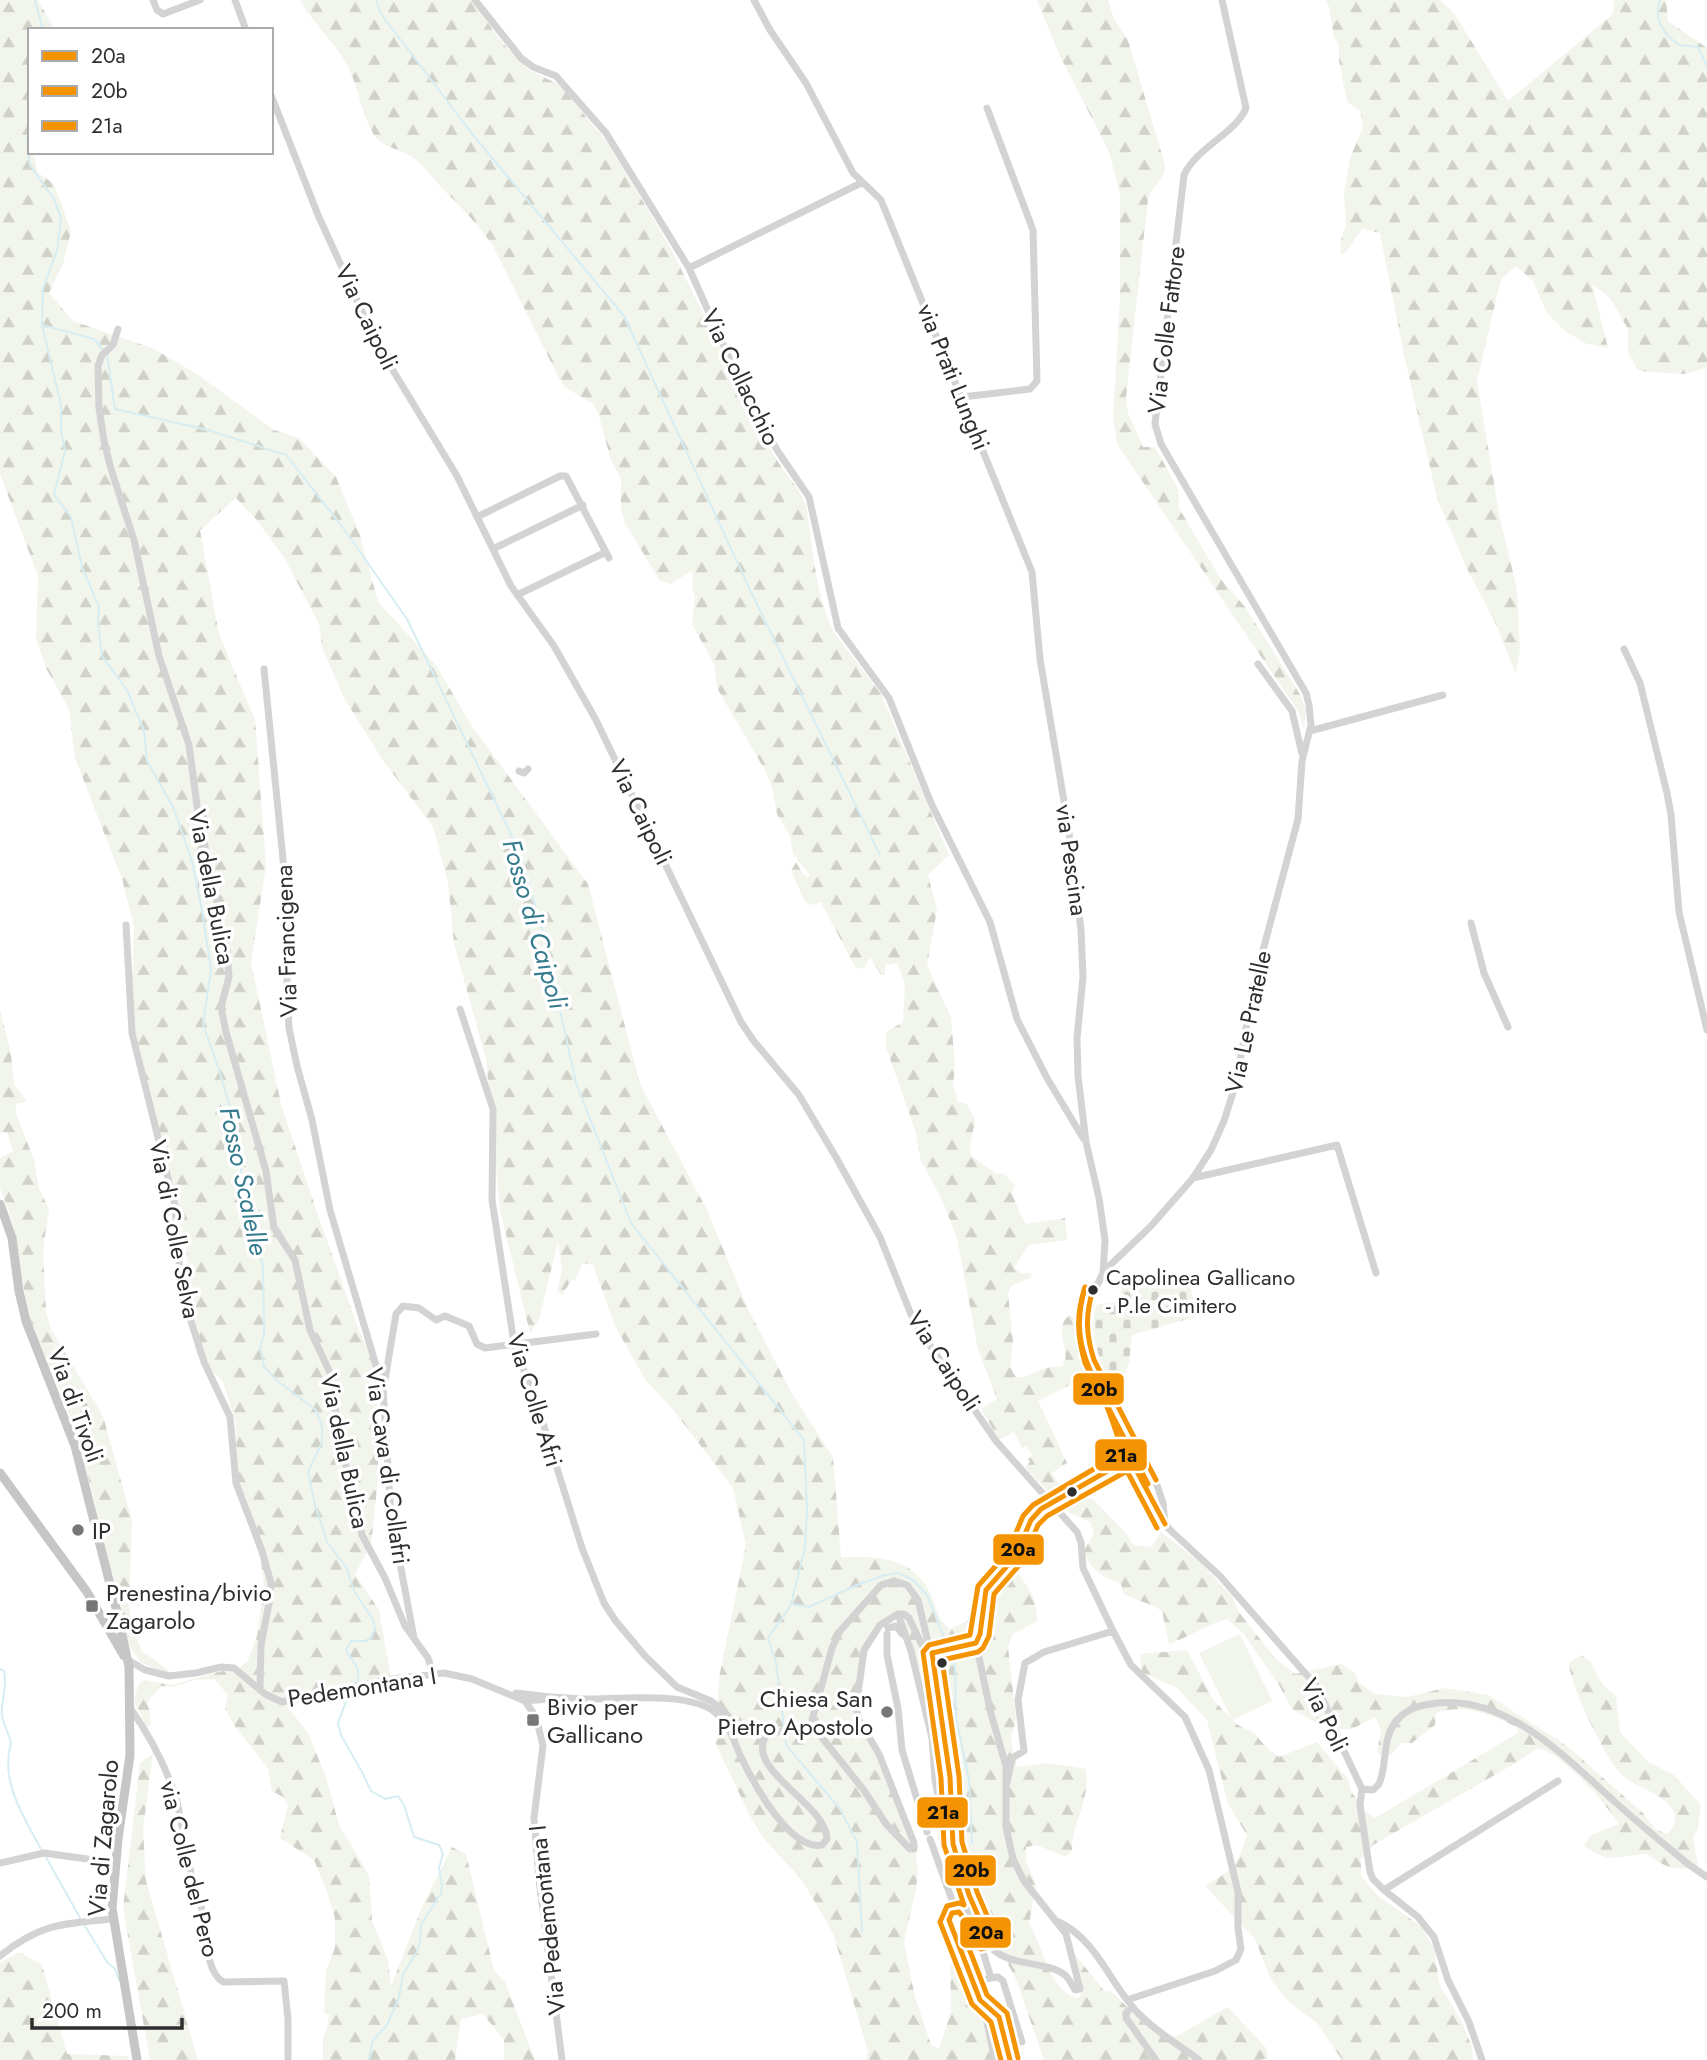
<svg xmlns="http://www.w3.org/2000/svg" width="1707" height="2060" font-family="Jost,sans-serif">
<defs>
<pattern id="forest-firs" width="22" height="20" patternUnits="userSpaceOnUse" patternTransform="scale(1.75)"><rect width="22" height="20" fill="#f2f5eb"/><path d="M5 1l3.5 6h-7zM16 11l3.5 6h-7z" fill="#d0d2ca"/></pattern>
<pattern id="cemetery-stones" width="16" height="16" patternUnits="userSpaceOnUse" patternTransform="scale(1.75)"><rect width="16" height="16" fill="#f2f5eb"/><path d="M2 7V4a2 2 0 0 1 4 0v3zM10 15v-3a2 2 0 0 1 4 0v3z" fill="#d0d2ca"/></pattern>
</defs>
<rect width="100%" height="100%" fill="#fff"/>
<path fill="url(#forest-firs)" d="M0,0H38L55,30H30V152H34L37,172L54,184L71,232L63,264L49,293L73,321L152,348L197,374L274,430L299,438L336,477L360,535L378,602L436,665L471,725L588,884L640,1084L707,1210L748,1309L791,1392L833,1457L841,1557C875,1557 910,1555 929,1591C937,1606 935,1616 950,1629C958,1625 968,1622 974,1615C988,1598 995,1578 1017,1572C1029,1588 1038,1601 1037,1621L1013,1634L1008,1647L1016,1718L1011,1740L1017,1767L1048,1763L1086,1769C1090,1804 1072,1820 1072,1851L1065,1857L1037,1845L1026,1847V1861L1036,1885L1029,1924C1043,1944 1049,1994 1079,1998L1083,1991L1073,1952L1105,1992L1110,1990L1143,2023L1175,2037L1228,2007L1266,2048L1268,2058L1260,2060H1044L1016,1979L974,1901L967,1865L954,1824L943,1804L937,1779L941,1775C934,1721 922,1668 901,1617L886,1620L864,1650L856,1708L915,1846L918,1869L916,1889L904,1942L915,1997L931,2045L939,2049L951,2012L950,1960C979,1985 984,2024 992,2060H866L868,2051L833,1933L802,1880L764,1839L749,1814L716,1744L719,1678L746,1545L733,1488L671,1407L646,1381L615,1326L593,1265L583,1263L575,1281L572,1279L562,1295L557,1291L562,1270L558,1242L539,1319L530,1333L500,1210L486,1059L454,944L448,882L433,827L382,759L344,698L322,647L319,624L284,557L255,518L236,498L200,530L219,634L255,720L266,866L251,962L281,1104L318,1215L357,1325L377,1372L378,1480L371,1545L355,1574L379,1610L391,1679L283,1701L308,1733L326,1777L339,1825L369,1875L372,1921L388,1960L391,1986L421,1909L452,1847L466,1854L494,1970L505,1982L535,2060H504V2040L483,2014L461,2019L455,2060H323V2038L327,2029L329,2015L324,2012L326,1971L335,1948V1918L327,1892L314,1860L280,1838L288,1805L283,1797L272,1791L268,1768L236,1728L225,1709L228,1695L214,1679L195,1680L172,1687L161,1686L148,1701L151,1724L147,1727L134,1701L138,1685L144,1680L172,1685L218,1672L239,1668L248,1660L257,1636L264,1586L261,1562L239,1494L235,1420L223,1382L196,1353L185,1237L158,1157L129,1001L133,968L134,927L122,879L75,758L69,709L46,668L36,638L38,576L0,474Z
M300,0H474L494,32L510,51L529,70L560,85L610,146L671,249L723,353L748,412L780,465L799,491L806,505C813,547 815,596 835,634L881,694L949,855L928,875L937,910L927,965L951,1018L955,1066L953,1085L958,1102L967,1104L974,1117L975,1122L970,1145L971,1156L996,1174L1003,1173L1015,1185L1012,1193C1016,1203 1020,1216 1026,1224L1065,1218L1067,1240L1028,1245L1014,1268L1021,1273H1030L1032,1277L1011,1286L1008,1294L1013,1341L1010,1367L1016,1377C1033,1379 1040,1364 1061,1367C1075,1353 1050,1329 1070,1315L1077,1321L1090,1360L1088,1368L1078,1381L1038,1401L1067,1463L1052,1473L1062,1489L1051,1495L1025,1467L1030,1462L1028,1459L1033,1456L1026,1446L1022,1448L1014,1432L999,1440L981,1409L997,1399L978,1349L957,1238L943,1202L921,1161L915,1130L886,1047V1032L903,1022L905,983L897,963L885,965V975H881L870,957L864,969L855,967L821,902L810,905L805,902L791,870L796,862L803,874L808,877L810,875L793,854L790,836L777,814L772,788L766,772L717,688L714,664L692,624L695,597L692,588L693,574L691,571L671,584L660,581L625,523L621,509V479L611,461L598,412L593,404L565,387L559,378L493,246C478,224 459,205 440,186C432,177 424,166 415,159C402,148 383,149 374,135C361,114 359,87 347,65C334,41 313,24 300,0Z
M1037,0H1108L1114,19L1128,40L1165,165C1165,179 1152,186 1148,199L1126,397L1128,413L1143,447H1155L1178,489L1179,508L1220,578L1246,608L1301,696L1306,711L1304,728L1298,711L1117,444L1113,416L1120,300V194L1109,152L1058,52Z
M1326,0H1440L1454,13L1508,101L1613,14L1614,0H1666L1668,21L1707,48V368L1684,374L1638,371L1628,352V329L1610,298L1592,284L1608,348L1587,344L1565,331L1547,313L1533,281L1516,266L1501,279L1477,381L1500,519L1517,589L1520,650L1516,674L1494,620L1466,567L1437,498L1404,355L1380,233L1363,229C1354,237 1351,249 1341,255L1340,243L1346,225L1344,193L1350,158L1363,128L1360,110L1347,102L1339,61V46L1334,37L1329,7Z
M0,1010L11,1054L14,1084L27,1102L16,1104V1113L34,1160L39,1189L49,1209L43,1250L46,1312L51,1329L103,1416L132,1521L129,1609L136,1636L141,1650L168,1670L169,1675L140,1662L125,1638L118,1589L110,1572L94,1499L77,1436L60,1390L35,1335L27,1307L13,1224L0,1188V1158L13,1151L7,1132L0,1133Z
M1077,1498L1093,1499L1126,1533L1133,1545L1151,1547L1161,1532L1199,1561L1233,1598L1238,1611L1276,1659L1295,1674L1341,1664L1354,1672L1359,1683L1376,1694L1407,1697L1445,1688L1488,1695L1567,1746L1643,1813L1656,1830L1668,1834C1674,1828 1678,1818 1673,1810C1659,1790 1636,1789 1621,1774C1605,1758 1570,1685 1569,1663L1581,1655L1590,1661L1602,1684L1616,1696L1620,1732L1648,1762L1674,1775L1701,1805L1698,1828L1693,1838L1698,1865C1674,1873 1666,1867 1647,1854C1618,1855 1610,1865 1584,1846L1591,1835L1619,1824C1605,1803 1561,1751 1537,1748L1519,1761L1373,1845L1361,1859V1876L1378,1896L1421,1926L1434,1949L1440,1986L1461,2020L1472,2047L1473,2060H1342L1318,2024L1290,2003L1271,1980L1255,1939L1205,1886C1233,1869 1237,1867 1247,1835L1228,1804L1207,1720L1177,1688L1142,1672L1140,1654L1187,1650L1214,1701L1238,1725L1254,1733L1268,1749L1279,1757L1317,1742L1348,1779L1351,1791L1364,1810L1375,1818L1518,1733L1517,1727C1490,1715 1466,1703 1436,1713L1435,1725L1412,1743H1401L1392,1754L1383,1758L1377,1752L1381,1730L1375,1717L1352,1729H1343L1320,1725L1292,1709L1279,1685L1243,1633L1227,1619C1206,1625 1189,1637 1169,1644L1162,1611C1150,1602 1135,1601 1123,1593L1121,1584C1103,1577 1090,1570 1084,1551L1094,1533L1090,1522L1068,1512L1066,1504Z
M153,1754L143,1829L146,1881L198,2060H150L123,1908L140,1763Z
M19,1952L42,1965L67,2054L128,2056L129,2060H0V1963Z"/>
<path fill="url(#cemetery-stones)" d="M1122,1275H1187L1198,1316L1132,1335L1129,1362L1119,1390H1112C1102,1364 1086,1331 1097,1304L1120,1303Z"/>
<path fill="#f2f5eb" d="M1240,1634L1272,1701L1232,1720L1199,1653Z"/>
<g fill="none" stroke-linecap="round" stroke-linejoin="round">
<path stroke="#d6edf3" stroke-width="2" d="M35,0L43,30
M376,0L381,14L473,135L624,316L751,592L880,855
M1660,0C1653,20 1663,33 1679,45L1698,47L1707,66
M30,125L27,142L30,165L54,199L61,218L57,251L43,288L42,325L61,405V431L65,451L54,495L71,517L82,567L99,607L98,624L102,656L127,690L144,731L147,761L174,809L192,861L202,910L211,970L203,1024L220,1073L241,1145V1179L263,1267L264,1335L260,1347L264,1367L279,1382L316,1410L322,1426V1442L308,1472L315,1505L327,1542L346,1567L354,1591L373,1620L375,1629L371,1638L365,1641H351L346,1650L358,1669V1682
M42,325L94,339L103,350
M107,354L115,409L208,430L286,455L344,529L407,619L519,851L542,928L576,1083L631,1223L804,1440L807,1509L805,1548L791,1604L809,1607L857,1585L885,1575L899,1573L914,1581L927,1595L948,1647
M951,1652L955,1665L956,1717L969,1780L972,1844
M0,1669L4,1671C8,1688 0,1705 2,1716C4,1725 9,1734 11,1743C0,1781 23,1816 41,1849
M357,1688L356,1694L347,1699L338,1723L341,1735L362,1772L371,1791L385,1799L398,1796L404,1805L414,1837L439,1845L443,1854L439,1868L442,1885L441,1893L421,1925L420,1941L417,1952L403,1974L399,1998L387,2025L373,2040L369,2060
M784,1727L776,1663L768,1638L791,1605
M785,1733L786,1745L840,1809L857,1842L862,1932
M46,1857L80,1918
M85,1926L107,1962L115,1969L119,1980"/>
<path stroke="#d3d3d3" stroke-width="7" d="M153,0L157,10L163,14L200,0
M235,0L246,30
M475,0L521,58L533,67L556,76L606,133L689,268L752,409L779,453L809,497L838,628L889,698L931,803L990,922L1017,1019L1047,1078L1083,1138
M754,0L770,30L806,83L853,173L881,200L1032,572L1040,659L1068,825L1081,930L1083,977L1077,1038L1078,1076L1086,1142L1099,1198L1105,1240L1103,1273L1089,1302L1086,1327L1096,1366L1152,1470L1163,1503L1165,1524
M271,95L318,215L377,344L457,476L511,586L554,646L596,720L741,1022L753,1040L799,1095L837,1159L880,1237L910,1312L920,1331L996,1441L1077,1532L1081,1542L1083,1568L1113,1631L1044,1652L1025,1663L1018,1700L1024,1751L1012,1758L1007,1783
M689,268L861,183
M118,329L113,345L102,355L98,366L99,408L104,441L111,469L134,540L159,656L189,745L198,813L227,949L229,977L221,1007L226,1032L266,1171L274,1228L295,1260L310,1330L333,1379L337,1428L362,1535L385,1578L405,1626L428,1658L433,1674
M962,397L1030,389L1037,381L1033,230L987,108
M477,517L560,476H566L609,558
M493,549L583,505
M517,595L606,552
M1624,649L1640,683L1667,793L1671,815L1679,912L1707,1030
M1258,664L1292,711L1302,754
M264,669L287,899V988L289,1028L297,1066L312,1120L330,1210L383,1389L391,1515L414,1638
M1310,731L1443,695
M519,771L524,773L528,769
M1471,923L1484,973L1508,1027
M126,925L132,1033L175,1206L181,1290L204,1362L230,1417L236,1483L262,1551L271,1583L270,1598L261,1645L260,1690
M460,1009L493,1109L492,1200L514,1343L541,1417L582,1548L604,1603L615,1620L645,1656L677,1687L711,1701L722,1709L730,1718V1729
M1193,1178L1337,1145L1376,1273
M1103,1272L1151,1226L1193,1178L1211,1150L1224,1121L1236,1083L1254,984L1298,819L1302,761L1311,725L1309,705L1306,693L1161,444L1155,424L1184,175C1196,148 1237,132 1246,108L1222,0
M384,1386L396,1314L403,1306L419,1308L436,1320L445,1316L469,1326L477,1344L485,1348L596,1334
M1120,1416L1126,1437L1138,1460L1135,1466
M898,1614L911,1651L932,1738L935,1780L942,1815V1838L975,1933
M898,1614H904L909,1618L932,1666
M888,1628L896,1626L902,1634
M1113,1631L1131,1665L1185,1717L1209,1770L1238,1892V1928L1241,1949L1236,1960L1215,1971L1127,2000
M887,1634V1655L898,1708L902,1750L927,1832
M976,1643L990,1710L1006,1766V1827L1013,1859L1024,1881L1066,1934L1080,1989L1075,1990C1072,1985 1069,1979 1066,1976C1046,1958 1002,1970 986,1940
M932,1653L976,1643L980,1634L986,1590L1015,1557L1037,1513L1112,1468L1130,1462L1135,1466L1169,1529L1220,1576L1312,1681L1326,1706L1344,1751L1362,1789L1373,1790L1379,1784C1388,1763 1381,1737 1398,1719C1409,1707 1423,1705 1437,1703C1509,1696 1566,1758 1614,1801C1638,1823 1663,1843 1688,1864L1707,1877
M128,1660L145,1670L169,1676L196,1673L221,1667L234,1668L265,1694L282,1702L391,1679L444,1673L472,1679L525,1701L536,1717L543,1746L534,1818L539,1880L562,2060
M516,1693C537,1696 558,1698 580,1699C615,1700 689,1690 716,1713C731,1726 734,1743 742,1759C754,1784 790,1851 822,1845L827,1839C826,1802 740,1769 768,1733L805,1729L811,1724
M525,1701L548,1699
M129,1706C150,1736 167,1767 177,1802C183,1828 186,1855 193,1881C196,1893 201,1905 204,1917C208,1937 205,1971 223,1982L284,1981L288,2019V2060
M811,1724L832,1648L840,1631L881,1585L894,1581L907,1585L918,1600L938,1685L950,1783L954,1849L971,1901L988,1938L982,1940L978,1938L959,1912L952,1913L949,1920L980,2000L999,2017L1010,2060
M811,1724L863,1789L886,1824L910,1849H914V1843L879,1754L859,1720L856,1708L864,1650L880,1625L898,1614
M1362,1789L1360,1805L1370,1872L1373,1879L1384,1890L1558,1781
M930,1839L956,1911
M0,1863L44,1853L116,1863
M1384,1890L1418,1917L1434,1937L1448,1980L1469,2022L1482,2060
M1059,1922C1097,1940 1110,1984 1138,2013C1155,2031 1179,2045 1199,2060
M0,1956C41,1923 62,1924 112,1919
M991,1978L998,1977L1003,1981L1022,2042
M972,1982L991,1978L979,1939
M983,2004L995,2060
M1132,2007L1126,2013V2018L1156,2060"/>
<path stroke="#c6c6c6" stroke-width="9" d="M0,1204L12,1238L19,1291L26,1321L75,1446L116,1608L129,1667L130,1755L118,1839L112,1908L137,2060
M0,1473L87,1592L124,1656"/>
<defs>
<path id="bus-1" d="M1093,1290C1085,1315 1086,1335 1094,1360L1156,1480
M1010,2060L999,2017L980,2000L949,1920L952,1913L959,1912L978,1938L982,1940L988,1938L969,1895L953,1844L950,1777L932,1653L976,1643L980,1634L986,1590L1015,1557L1031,1520L1041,1509L1118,1465L1127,1462L1133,1464L1165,1524"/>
<path id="bus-2" d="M1085,1287C1076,1315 1077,1335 1085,1363L1148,1484
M1018,2058L1007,2013L987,1995L963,1933L972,1944L981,1949L992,1946L997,1939L977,1892L962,1842L959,1776L942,1660L978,1652L983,1648L989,1636L994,1594L1022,1562L1038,1525L1047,1516L1127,1471L1157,1528"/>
<path id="bus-3" d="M1001,2060L991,2022L972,2004L940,1922L947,1906L959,1903L964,1905L944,1845L941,1778L923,1652L929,1645L970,1635L978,1586L1008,1552L1023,1516L1033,1505L1114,1457L1125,1454C1117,1439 1114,1423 1107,1407C1087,1363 1070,1338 1085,1288"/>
</defs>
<use href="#bus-1" stroke="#fff" stroke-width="10"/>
<use href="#bus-2" stroke="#fff" stroke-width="10"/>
<use href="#bus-3" stroke="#fff" stroke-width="10"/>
<use href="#bus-1" stroke="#f59402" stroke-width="5"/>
<use href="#bus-2" stroke="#f59402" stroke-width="5"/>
<use href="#bus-3" stroke="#f59402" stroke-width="5"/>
</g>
<g fill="#2e2e2e" stroke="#fff" stroke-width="2.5">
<circle cx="1093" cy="1290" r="6"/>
<circle cx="1072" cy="1492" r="6"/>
<circle cx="942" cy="1663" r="6"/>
</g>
<g fill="#777" stroke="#fff" stroke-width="2.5">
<circle cx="78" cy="1530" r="7"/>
<rect x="85" y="1599" width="14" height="14" rx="3.5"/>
<circle cx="887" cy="1712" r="7"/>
<rect x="526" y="1713" width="14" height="14" rx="3.5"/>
</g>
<g text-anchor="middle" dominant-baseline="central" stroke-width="7" stroke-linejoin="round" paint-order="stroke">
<g font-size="22" fill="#2e2e2e" stroke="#fff" text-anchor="start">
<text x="1106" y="1277">Capolinea Gallicano<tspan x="1106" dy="28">- P.le Cimitero</tspan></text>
</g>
<g font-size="24" fill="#2e2e2e" stroke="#fff">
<text transform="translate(367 317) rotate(64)">Via Caipoli</text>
<text transform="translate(1166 330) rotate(-83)">Via Colle Fattore</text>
<text transform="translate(741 377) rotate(64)">Via Collacchio</text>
<text transform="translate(954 377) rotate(68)">via Prati Lunghi</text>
<text transform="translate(641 812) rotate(64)">Via Caipoli</text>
<text transform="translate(1072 860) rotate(82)">via Pescina</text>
<text transform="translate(212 887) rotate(79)">Via della Bulica</text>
<text transform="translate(286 941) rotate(-92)">Via Francigena</text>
<text transform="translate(1248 1022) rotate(-78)">Via Le Pratelle</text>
<text transform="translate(175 1229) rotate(79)">Via di Colle Selva</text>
<text transform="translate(944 1361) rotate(57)">Via Caipoli</text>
<text transform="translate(535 1400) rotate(73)">Via Colle Afri</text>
<text transform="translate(76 1405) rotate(70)">Via di Tivoli</text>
<text transform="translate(345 1451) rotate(78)">Via della Bulica</text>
<text transform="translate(388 1466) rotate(82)">Via Cava di Collafri</text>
<text transform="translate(362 1687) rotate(-9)">Pedemontana I</text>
<text transform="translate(1325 1715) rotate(64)">Via Poli</text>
<text transform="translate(103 1838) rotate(-85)">Via di Zagarolo</text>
<text transform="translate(190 1869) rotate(76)">via Colle del Pero</text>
<text transform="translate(547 1920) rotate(-96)">Via Pedemontana I</text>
</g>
<g font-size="24" fill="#2e2e2e" stroke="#fff" text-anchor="start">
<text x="92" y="1530">IP</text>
<text x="106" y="1592">Prenestina/bivio<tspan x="106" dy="28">Zagarolo</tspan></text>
<text x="873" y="1698" text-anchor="end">Chiesa San<tspan x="873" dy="28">Pietro Apostolo</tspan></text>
<text x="547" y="1706">Bivio per<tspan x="547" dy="28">Gallicano</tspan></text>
</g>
<g font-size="26" font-style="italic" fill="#347b8e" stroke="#fff">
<text transform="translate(535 924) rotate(74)">Fosso di Caipoli</text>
<text transform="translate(244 1181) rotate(78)">Fosso Scalelle</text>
</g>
</g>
<g stroke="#fff" stroke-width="2.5">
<rect x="1072" y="1372" width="53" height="34" rx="7" fill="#f59402"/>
<rect x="1094" y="1438" width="54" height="34" rx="7" fill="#f59402"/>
<rect x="992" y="1533" width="53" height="33" rx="7" fill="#f59402"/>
<rect x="916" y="1796" width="53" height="33" rx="7" fill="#f59402"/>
<rect x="944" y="1854" width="53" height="33" rx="7" fill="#f59402"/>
<rect x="959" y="1916" width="53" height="33" rx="7" fill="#f59402"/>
</g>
<g font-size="19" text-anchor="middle" font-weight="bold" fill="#111">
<text x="1099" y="1396">20b</text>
<text x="1121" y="1462">21a</text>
<text x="1018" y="1556">20a</text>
<text x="943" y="1819">21a</text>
<text x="971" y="1877">20b</text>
<text x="986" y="1939">20a</text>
</g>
<rect x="28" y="28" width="245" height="126" fill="#ffffff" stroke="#ababab" stroke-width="2"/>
<rect x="42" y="51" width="35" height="10" fill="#f59402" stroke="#ababab" stroke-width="2"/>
<text x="91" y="63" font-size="21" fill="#2e2e2e">20a</text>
<rect x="42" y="86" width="35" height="10" fill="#f59402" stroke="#ababab" stroke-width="2"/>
<text x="91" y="98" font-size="21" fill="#2e2e2e">20b</text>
<rect x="42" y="121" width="35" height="10" fill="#f59402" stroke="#ababab" stroke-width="2"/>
<text x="91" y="133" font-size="21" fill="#2e2e2e">21a</text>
<path d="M32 2018v10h150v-10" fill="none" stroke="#2e2e2e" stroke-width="3.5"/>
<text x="42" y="2018" font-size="21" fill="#2e2e2e" stroke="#ffffff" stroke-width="5" paint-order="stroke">200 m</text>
</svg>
